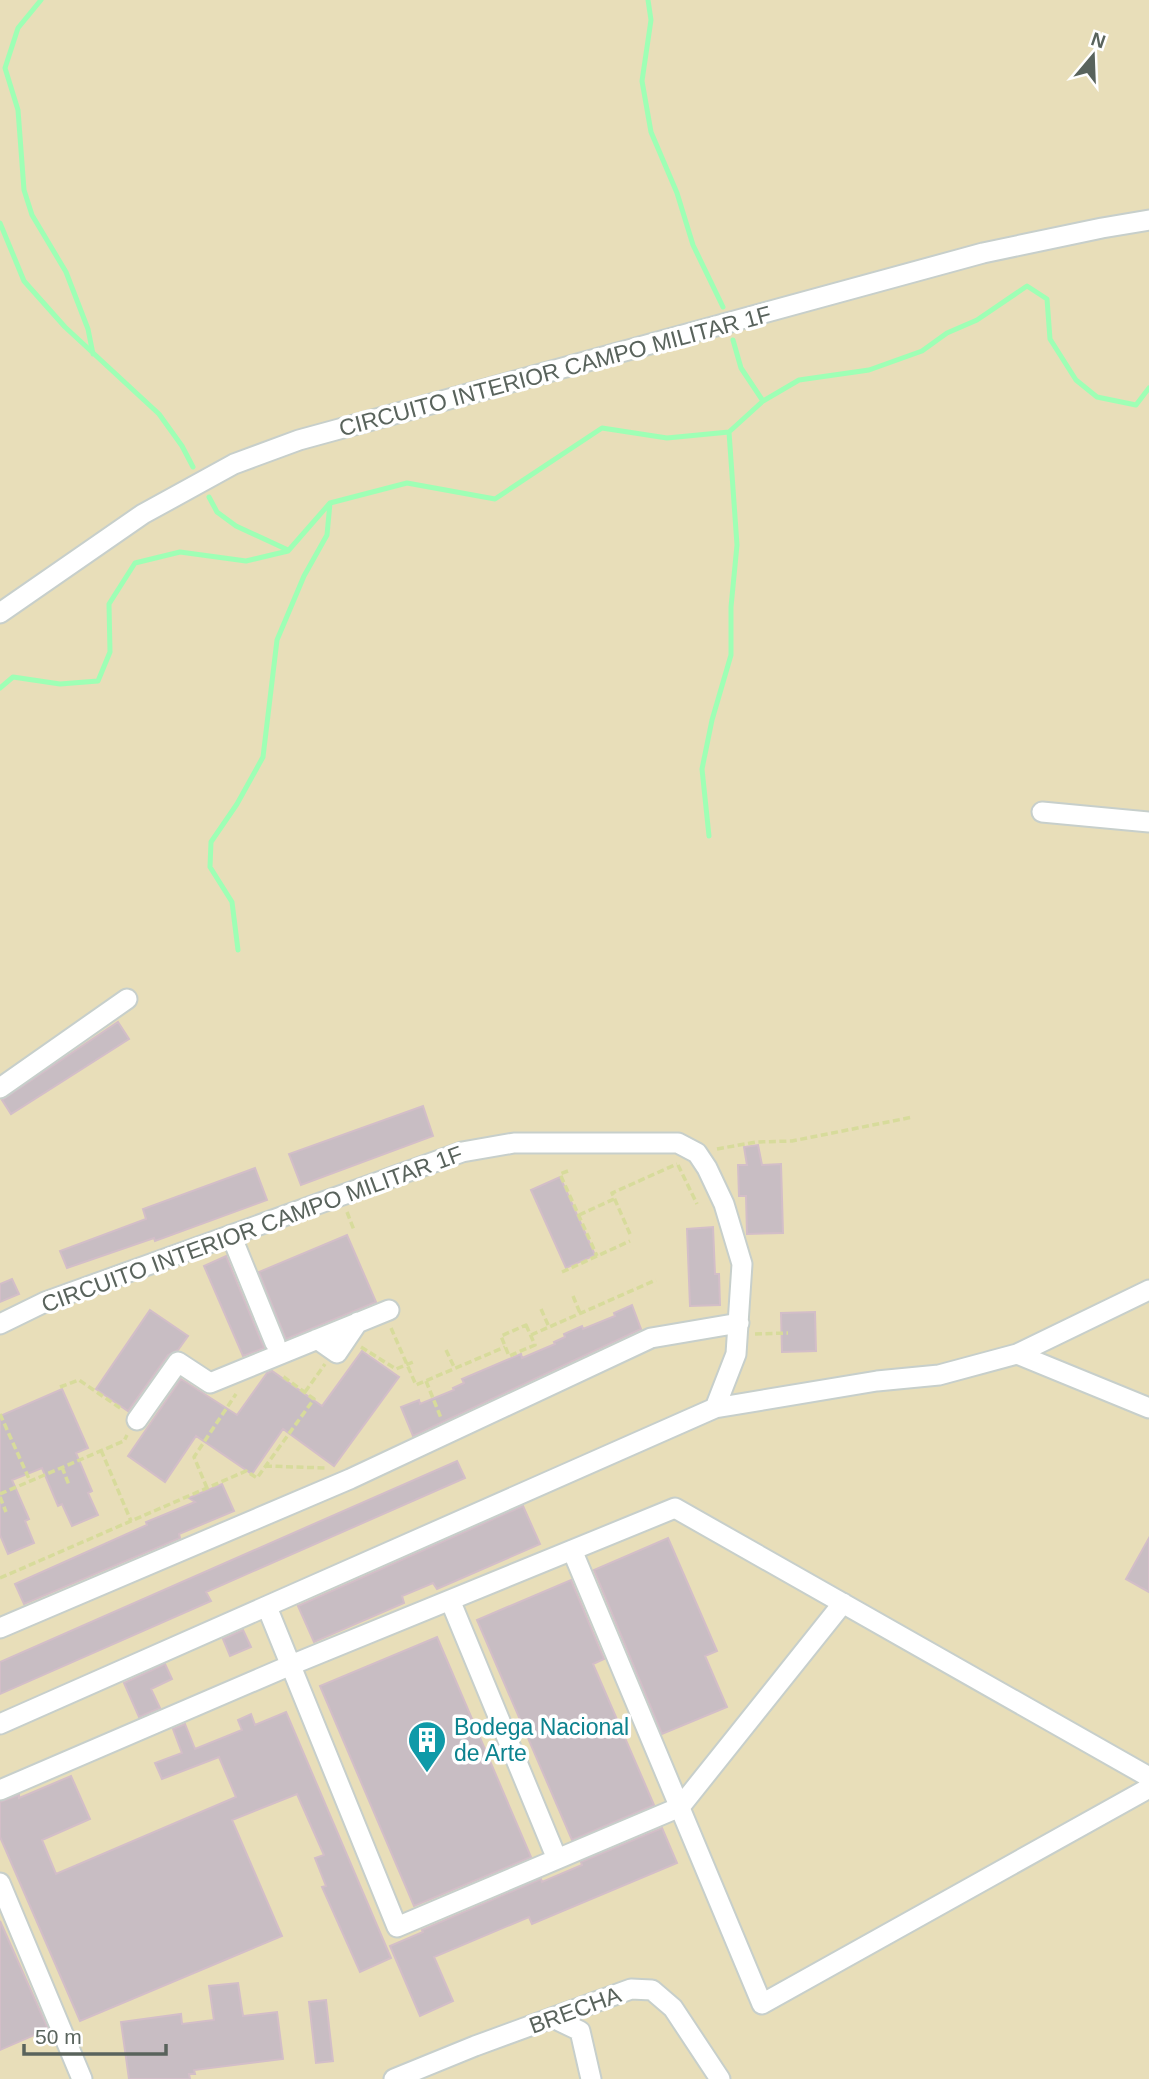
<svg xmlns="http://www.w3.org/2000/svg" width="1149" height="2079" font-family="Arial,sans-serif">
<rect width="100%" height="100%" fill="#eee0e6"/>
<path fill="#e8deb9" d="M0,0H1149V2079H0Z"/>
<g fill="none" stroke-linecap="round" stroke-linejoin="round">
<path stroke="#9effb5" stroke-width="5" d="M41,0L18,28L5,68L18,110L24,190L32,215L66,272L88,329L93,354
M648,0L651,20L642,81L651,132L677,193L693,245L723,307
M0,223L24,281L65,327L159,414L182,446L193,467
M733,340L741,368L763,401
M209,497L217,512L236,526L288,550
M0,688L13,677L60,684L98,681L110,652L109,604L135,563L180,552L246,561L288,551L330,503L407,483L495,499L602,428L667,438L729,432L763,401L799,380L869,370L922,351L947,333L977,320L1027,286L1047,299L1050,339L1076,380L1097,397L1136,405L1149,388
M709,836L702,769L712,720L731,655V607L737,545L729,432
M238,950L232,902L210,867L211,842L237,804L263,757L277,640L304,576L327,535L330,503"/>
</g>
<path fill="#c8bdc3" stroke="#d3bec8" stroke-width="2" d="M118,1022L129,1039L11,1114L2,1100Z
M423,1106L433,1136L301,1185L289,1154Z
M758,1145L762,1165L781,1164L783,1233L747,1234L746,1196H739L738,1165H747L744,1147Z
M255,1168L267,1200L155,1241L154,1238L67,1268L60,1251L146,1219L143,1209Z
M560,1177L595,1255L566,1268L531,1190Z
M713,1227L715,1274H719L720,1305L690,1306L687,1229Z
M347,1235L376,1302L286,1339L259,1272Z
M226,1256L264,1348L243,1356L204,1266Z
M12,1279L19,1294L0,1302V1284Z
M632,1305L641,1329L413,1436L401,1407L419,1400L420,1404L454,1390L453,1388L464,1383L462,1379L521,1354L522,1358L555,1344L554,1342L565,1337L564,1334L582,1326L583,1329L615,1316L614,1313Z
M150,1310L188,1336L178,1350L168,1355L128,1411L96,1389Z
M815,1312L816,1351L782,1352L781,1313Z
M362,1351L399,1377L334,1466L283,1429L252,1474L196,1436L165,1482L128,1456L181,1379L237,1415L267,1373L272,1371L322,1406Z
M62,1389L88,1448L76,1453L92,1491L88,1493L98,1515L72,1526L62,1504L58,1506L42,1468L12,1480L29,1519L25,1521L34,1543L8,1554L0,1535V1416Z
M457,1461L465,1478L206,1592L211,1601L0,1694V1662Z
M222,1484L234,1511L179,1534L180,1538L24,1604L15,1584L147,1525L146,1522L195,1502L189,1498Z
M523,1506L540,1544L437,1589L433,1583L402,1596L404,1603L314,1642L298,1606Z
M668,1538L717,1651L705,1656L727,1707L662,1734L594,1570Z
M1149,1538V1592L1126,1579Z
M571,1580L604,1659L593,1664L654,1805L572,1840L477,1620Z
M243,1630L251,1647L230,1656L223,1639Z
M437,1637L531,1857L414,1906L320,1686Z
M165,1664L172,1679L151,1689L160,1708L139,1717L124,1683Z
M286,1712L391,1958L360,1972L322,1887L326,1886L315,1858L324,1855L297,1794L232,1820L282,1936L80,2021L0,1837V1802L19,1795V1798L24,1796L71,1776L90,1819L42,1840L56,1874L236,1797L219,1757L162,1779L155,1763L182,1753L173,1729L185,1724L195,1749L242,1730L238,1720L251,1714L255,1725Z
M662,1828L677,1863L532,1924L529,1917L434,1957L453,2001L420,2016L390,1946L423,1932L422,1930L541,1879L542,1882L582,1865L581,1862Z
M0,1921L48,2029L0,2050Z
M238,1983L243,2016L277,2012L283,2059L194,2070L195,2074H189L190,2079H129L121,2022L181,2014L182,2024L214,2020L209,1986Z
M326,2000L333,2061L316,2063L309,2002Z"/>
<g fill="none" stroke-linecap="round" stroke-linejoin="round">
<defs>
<path id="minor" d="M0,613L143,514L234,464L299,440L983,253L1102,228L1149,220
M1042,812L1149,822
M0,1088L127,999
M231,1235L275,1343
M0,1324L45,1302L462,1152L514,1143H678L697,1153L707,1168L724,1204L742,1264L736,1354L715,1408
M317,1339L337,1353L358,1322
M1017,1354L1149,1408
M137,1420L178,1362L210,1383L389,1310
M572,1550L762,2004L1149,1788
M450,1600L557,1859
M267,1607L397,1927L680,1807L843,1603
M0,1628L350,1479L651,1338L739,1323
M0,1724L715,1408L877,1381L939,1375L1017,1354L1149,1290
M0,1790L291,1665L675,1508L1149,1777
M0,1883L82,2079
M553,2018L580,2031L591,2079
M394,2079L475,2046L631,1989L652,1990L673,2008L720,2079"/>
</defs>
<use href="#minor" stroke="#c7cfcb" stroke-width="23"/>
<path stroke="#d7db9b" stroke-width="3.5" stroke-dasharray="7 3.5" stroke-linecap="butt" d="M717,1149L756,1142L792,1141L913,1117
M678,1165L697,1204
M568,1171L560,1174L597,1256
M347,1212L354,1230
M579,1215L614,1199
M630,1234L612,1193L677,1164
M562,1272L630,1241
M573,1296L580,1313
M541,1309L549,1327
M526,1325L535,1345L509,1356L501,1336Z
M391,1328L416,1385L505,1347
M755,1334L788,1333
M531,1335L656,1280
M361,1347L396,1369L413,1362
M446,1350L455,1369
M426,1381L441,1418
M60,1387L79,1380L123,1410
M305,1392L325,1364
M0,1414L30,1481
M101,1450L131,1521
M265,1466L326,1468
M62,1467L69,1485
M207,1488L194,1457L236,1394
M0,1494L124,1441L127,1435
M0,1497L6,1512
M0,1578L246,1471L257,1478L314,1399L281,1375"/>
<use href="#minor" stroke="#fff" stroke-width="19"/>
</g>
<defs>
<symbol id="building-pin" viewBox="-11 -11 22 30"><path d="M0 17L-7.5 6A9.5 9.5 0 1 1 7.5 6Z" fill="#0f9aa8" stroke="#fff"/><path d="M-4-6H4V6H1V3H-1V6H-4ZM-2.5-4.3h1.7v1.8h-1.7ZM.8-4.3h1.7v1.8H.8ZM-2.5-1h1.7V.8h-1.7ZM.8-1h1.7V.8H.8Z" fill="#fff"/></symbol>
</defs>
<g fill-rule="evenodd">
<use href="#building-pin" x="405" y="1718" width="44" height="60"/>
</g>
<g text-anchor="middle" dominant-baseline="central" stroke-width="7" stroke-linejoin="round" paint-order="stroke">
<g font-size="23" fill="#59635c" stroke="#fff">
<text transform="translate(555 371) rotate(-15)">CIRCUITO INTERIOR CAMPO MILITAR 1F</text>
<text transform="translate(252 1229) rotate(-20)">CIRCUITO INTERIOR CAMPO MILITAR 1F</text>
<text transform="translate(575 2010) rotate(-20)">BRECHA</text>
</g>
<g font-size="23" fill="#0d838f" stroke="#fff" text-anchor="start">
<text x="454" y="1727">Bodega Nacional<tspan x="454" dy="26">de Arte</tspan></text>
</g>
</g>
<g transform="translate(1093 56) rotate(19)" stroke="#ffffff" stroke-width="5" paint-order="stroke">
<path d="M0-5L12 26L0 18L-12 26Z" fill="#59635c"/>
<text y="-10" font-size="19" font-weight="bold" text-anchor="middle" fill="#59635c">N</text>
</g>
<path d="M24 2044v10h142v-10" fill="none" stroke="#59635c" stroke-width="3.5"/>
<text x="35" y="2044" font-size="21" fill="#59635c" stroke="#ffffff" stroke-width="5" paint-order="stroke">50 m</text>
</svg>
